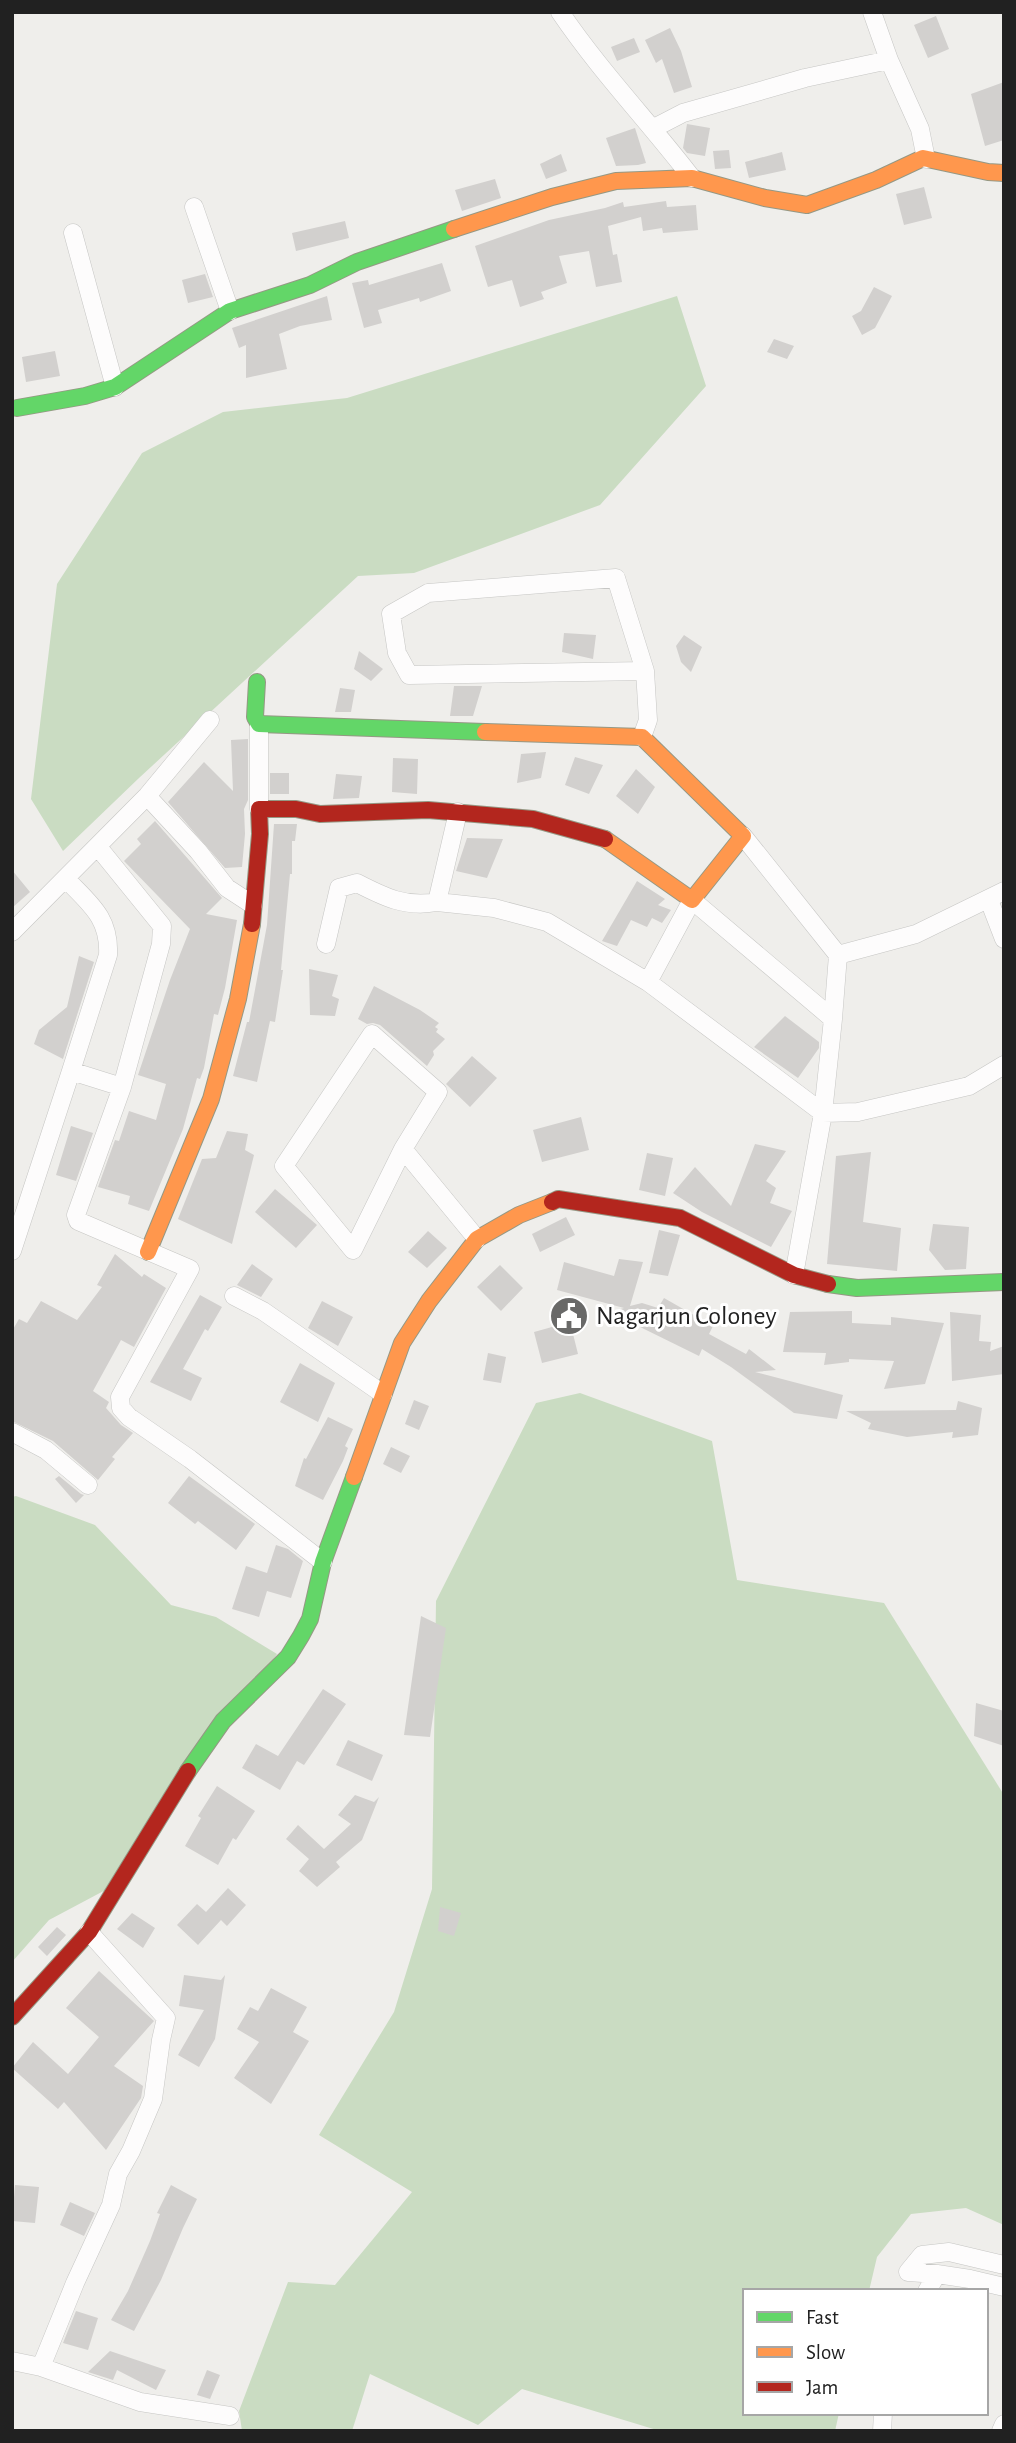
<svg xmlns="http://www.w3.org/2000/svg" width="1016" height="2443" font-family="'Alegreya Sans',sans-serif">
<rect width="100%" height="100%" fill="#efeeeb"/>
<path fill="#cadcc2" d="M677,296L706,386L600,505L414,573L358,576L139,778L63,851L31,799L57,584L142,453L223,412L347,398Z
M580,1393L712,1441L737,1580L884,1603L1004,1795V2225L966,2208L911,2214L877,2257L869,2291H745V2413H839L835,2431H660L522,2389L478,2425L370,2374L352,2431H242L239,2411L288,2282L335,2285L412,2192L319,2135L394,2012L432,1889L436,1601L536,1403Z
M16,1496L95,1525L171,1605L216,1617L277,1654L113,1886L49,1920L12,1962V1497Z"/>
<path fill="#d2d0ce" d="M936,16L949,49L928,58L914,25Z
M670,28L681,51L692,87L674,93L662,59L656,63L645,40Z
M634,38L640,52L617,61L611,47Z
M1004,82V140L985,146L971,94Z
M687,124L710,128L705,156L687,153L683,148Z
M635,128L646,163L638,165L616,166L606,138Z
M729,150L731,168L715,169L713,151Z
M782,152L786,170L749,178L745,162Z
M561,154L567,171L546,179L540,164Z
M495,179L501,198L462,211L455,190Z
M924,187L932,218L904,225L896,194Z
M666,201L667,207L696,205L698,230L663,233L662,228L643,231L641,217L608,226L613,255L617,254L622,282L596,287L589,251L559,256L567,283L541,292L544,299L520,307L512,280L488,287L475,246L549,220L605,208L623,202L624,207Z
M345,221L349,238L296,251L292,233Z
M442,263L451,291L420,302L419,298L378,310L382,323L364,328L352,283L368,280L369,285Z
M205,274L213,297L188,303L182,280Z
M874,287L892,296L875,328L862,335L852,316L861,311Z
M327,296L332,320L300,326L279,334L287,369L246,378V345L239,348L232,328Z
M774,339L794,346L787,359L767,352Z
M55,351L60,376L26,382L22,357Z
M564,633L596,635L593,659L562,652Z
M684,635L702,647L691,672L681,662L676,646Z
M359,651L383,669L371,681L354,669Z
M454,686H482L473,716H450Z
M340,688L355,690L351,712H335Z
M248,739V800L244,809L245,834L242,867L225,868L168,802L204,762L233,791L231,740Z
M546,752L541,778L517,783L521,754Z
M575,757L603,765L589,794L565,785Z
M393,758L418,759L417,794L392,792Z
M636,769L655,787L638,814L616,796Z
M270,773H289V794H270Z
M336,774L362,776L359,798L333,799Z
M155,821L222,898L206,914L237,920L225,988L218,1015L214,1014L204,1068L200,1079L197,1078L183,1129L149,1211L128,1204L130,1196L98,1187L115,1140L119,1141L129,1111L156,1120L166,1084L138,1075L170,980L190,929L124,861L141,844L137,839Z
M274,824H297L295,841H292V874H290L281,970H283L275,1022L270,1021L257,1082L233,1076L247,1022H249L267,925Z
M467,838L503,839L487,878L456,871Z
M12,870L30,892L12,908Z
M637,881L665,899L658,905L671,910L662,923L652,918L647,927L631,920L617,946L602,941Z
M79,956L94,962L63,1059L34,1044L39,1030L67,1007Z
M309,969L338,975L332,996L339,999L335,1016L310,1015Z
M374,986L420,1010L439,1023L435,1027L438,1029L436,1032L445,1039L433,1051L434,1055L427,1066L380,1025L373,1023L367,1024L358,1019Z
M785,1016L819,1042V1048L798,1078L754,1047Z
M472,1056L497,1078L470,1107L446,1084Z
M581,1117L589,1150L542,1162L533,1130Z
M71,1126L93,1133L76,1181L56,1175Z
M227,1131L248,1134L245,1150L254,1155L232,1244L178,1219L202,1159L216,1158Z
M755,1144L786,1151L766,1181L776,1188L770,1203L792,1211L771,1247L702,1212L673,1193L695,1167L731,1206Z
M871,1152L863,1222L901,1228L897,1271L827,1264L836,1156Z
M647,1153L673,1158L665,1196L639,1190Z
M275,1189L317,1225L296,1248L255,1212Z
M566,1217L575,1235L540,1252L532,1234Z
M933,1224L969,1227L966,1269L945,1270L929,1250Z
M659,1230L680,1235L668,1276L649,1273Z
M428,1231L447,1248L427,1268L408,1252Z
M115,1254L142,1277L144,1274L166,1288L134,1347L121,1340L93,1391L109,1402L106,1408L121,1425L133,1433L112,1457L115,1459L98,1480L53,1441L12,1421V1331L19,1319L27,1323L41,1301L77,1320L102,1287L97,1285Z
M619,1259L643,1262L630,1306L642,1303L658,1308L664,1298L713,1326L709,1334L746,1354L749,1349L776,1370L755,1372L843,1395L837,1419L794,1413L731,1367L702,1349L699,1356L634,1324L604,1313L624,1308L557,1290L564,1262L614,1276Z
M252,1264L273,1279L261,1297L237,1285Z
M500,1265L523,1288L501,1311L477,1287Z
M200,1295L222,1307L208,1331L205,1329L183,1369L202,1378L191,1401L150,1382Z
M322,1301L353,1317L338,1346L308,1328Z
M852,1311V1323L891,1325V1317L944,1323L925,1384L884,1389L894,1361L849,1359V1362L824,1365L826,1353L783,1352L790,1312Z
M950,1312L981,1315L979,1341L991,1342L990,1351L1004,1346V1374L952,1381Z
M570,1322L578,1354L542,1363L534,1332Z
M488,1353L506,1357L501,1383L483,1380Z
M300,1363L335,1383L318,1422L280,1402Z
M414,1400L429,1406L419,1430L405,1424Z
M958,1401L982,1408L978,1435L952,1438L953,1432L907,1437L868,1429L871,1423L846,1411L956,1410Z
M328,1417L353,1429L345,1446L348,1448L343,1461L323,1500L295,1486L304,1458L306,1459Z
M391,1447L410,1456L401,1473L383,1464Z
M59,1476L81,1494L84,1495L76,1503L55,1479Z
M189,1476L255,1524L236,1550L198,1521L195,1524L168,1503Z
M276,1545L288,1549L303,1561L291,1598L267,1591L259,1617L232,1609L246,1566L267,1573Z
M421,1616L446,1628L430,1737L404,1735Z
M323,1689L346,1704L304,1765L297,1761L280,1790L242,1768L256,1744L278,1756Z
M976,1703L1004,1711V1746L974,1736Z
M348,1740L383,1755L372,1781L336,1765Z
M217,1786L255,1811L236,1840L233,1838L218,1865L185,1846L201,1818L198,1816Z
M355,1795L374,1802L379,1797L362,1840L336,1862L340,1867L317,1887L299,1871L309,1859L286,1839L298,1825L324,1849L351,1824L338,1815Z
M228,1888L246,1905L227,1926L221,1920L198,1945L177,1925L197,1904L206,1912Z
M440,1907L461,1913L454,1936L438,1931Z
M132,1913L155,1928L143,1948L117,1929Z
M57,1927L66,1935L47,1956L38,1947Z
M99,1971L154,2021L114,2066L143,2086L141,2098L106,2150L64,2102L58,2109L12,2068L33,2042L68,2074L99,2037L66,2008Z
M184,1975L221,1980L225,1975L215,2039L199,2067L178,2055L204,2010L179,2006Z
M271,1988L307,2007L293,2032L309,2041L271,2104L234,2078L259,2042L237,2029L250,2007L258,2011Z
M15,2185L39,2187L35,2223L12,2221Z
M171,2185L197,2199L183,2228L161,2280L134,2331L111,2320L128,2291L150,2241L160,2214L157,2213Z
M70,2202L95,2213L84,2236L60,2225Z
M76,2311L98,2318L88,2350L63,2343Z
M110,2351L166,2370L156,2390L117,2370L113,2380L88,2372Z
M207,2370L220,2375L210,2399L197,2395Z"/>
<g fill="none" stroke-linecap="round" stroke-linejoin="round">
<defs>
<path id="street" d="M560,12C600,71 649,122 692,178
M872,12L889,60L920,129L926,159L923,158
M654,128L683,113L805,78L889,60
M194,207L230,311
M73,233L115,387
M642,737L648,720L645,671L409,675L397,653L391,614L428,593L616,578L645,671
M147,796L198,851L227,888L253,905
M259,809V724
M458,812L437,902L494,908L547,922L648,982L692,900L833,1019L838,955L743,836
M66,879C90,904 110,918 108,955L71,1071
M989,900L1004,939
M12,932L147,796L210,720
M326,944L339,888L357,883C384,897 406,908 437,902
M838,955L916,934L1004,891
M648,982L823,1113L858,1112L969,1086L1004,1065
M122,1087L76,1215L78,1221L190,1269L120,1397L121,1408L129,1417L190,1459L323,1562
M403,1149L353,1250L284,1166L372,1034L438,1092L403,1149L477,1239
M12,1251L71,1071L122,1087L161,944L162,926L98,847
M794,1275L823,1113L833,1019
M234,1296L263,1311L383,1394
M12,1432L46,1450L88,1485
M937,2274L970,2279L1004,2287
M927,2291L937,2274L908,2272L922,2255L949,2252L1004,2265
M12,2361L41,2367L140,2402L230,2416
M41,2367L75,2283L111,2205L118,2174L131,2151L153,2099L161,2040L166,2018L89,1932
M882,2431L883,2413
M1001,2431L1004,2424"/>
<path id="fast" d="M17,408L85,396L115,387L230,311L310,285L357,262L454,229
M257,682L255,717L259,724L485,732
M828,1284L857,1288L1004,1282
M188,1771L223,1721L288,1657L301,1636L310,1619L323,1562L354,1477"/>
<path id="slow" d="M454,229L552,197L616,181L692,178L765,198L807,205L876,180L923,158L988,172L1004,173
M485,732L642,737L743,836L692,900L605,839
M148,1252L211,1099L238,999L252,924
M354,1477L402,1343L429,1301L477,1239L519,1215L552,1202"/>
<path id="jam" d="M252,924L260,834L259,809H296L320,814L428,810L533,819L605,839
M552,1202L558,1199L680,1218L794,1275L828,1284
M12,2017L89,1932L188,1771"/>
</defs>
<use href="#street" stroke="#c6c6c4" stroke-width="19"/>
<use href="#fast" stroke="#959884" stroke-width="18"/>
<use href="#slow" stroke="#959884" stroke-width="18"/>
<use href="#jam" stroke="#959884" stroke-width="18"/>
<use href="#street" stroke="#fdfcfc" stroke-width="18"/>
<use href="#fast" stroke="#63d668" stroke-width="16"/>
<use href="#slow" stroke="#ff974d" stroke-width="16"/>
<use href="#jam" stroke="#b3261e" stroke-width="16"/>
</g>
<defs>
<symbol id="civic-disc" viewBox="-11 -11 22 22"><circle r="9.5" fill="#696968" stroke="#fff"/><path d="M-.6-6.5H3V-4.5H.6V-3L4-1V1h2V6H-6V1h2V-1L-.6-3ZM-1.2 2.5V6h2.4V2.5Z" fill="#fff"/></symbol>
</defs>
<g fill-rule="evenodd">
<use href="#civic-disc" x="547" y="1294" width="44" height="44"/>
</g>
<g text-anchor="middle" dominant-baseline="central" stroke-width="6" stroke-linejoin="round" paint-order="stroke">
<g font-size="26" fill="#212121" stroke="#fff" text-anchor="start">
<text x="596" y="1316">Nagarjun Coloney</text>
</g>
</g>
<rect width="1016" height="2443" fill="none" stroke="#212121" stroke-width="28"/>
<rect x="743" y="2289" width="245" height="126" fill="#ffffff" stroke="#a6a6a6" stroke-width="2"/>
<rect x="757" y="2312" width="35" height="10" fill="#63d668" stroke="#a6a6a6" stroke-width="2"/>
<text x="806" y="2324" font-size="21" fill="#212121">Fast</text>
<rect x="757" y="2347" width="35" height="10" fill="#ff974d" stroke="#a6a6a6" stroke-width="2"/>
<text x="806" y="2359" font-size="21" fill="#212121">Slow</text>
<rect x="757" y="2382" width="35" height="10" fill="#b3261e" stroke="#a6a6a6" stroke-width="2"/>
<text x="806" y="2394" font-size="21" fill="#212121">Jam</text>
</svg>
